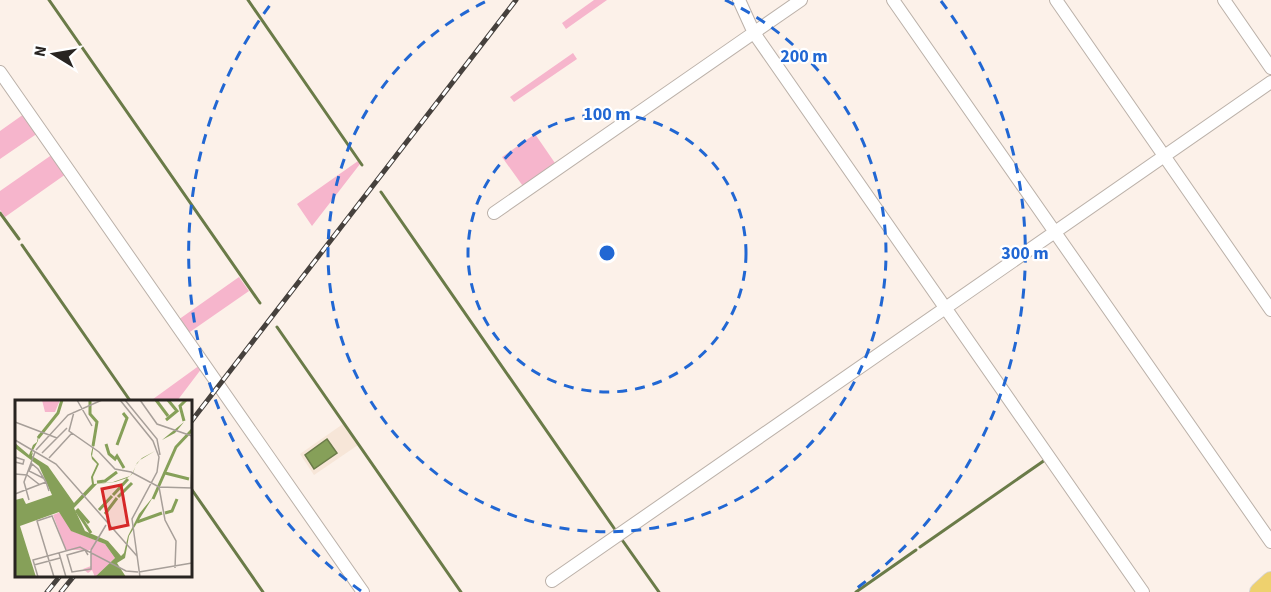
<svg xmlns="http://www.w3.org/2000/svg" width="1271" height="592" font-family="'Source Sans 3',sans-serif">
<rect width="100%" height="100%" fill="#fcf1e9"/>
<path fill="#f7e6d8" d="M343,424L358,445L314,475L300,454Z"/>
<path fill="#f6b5cc" d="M594,0H607L566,29L562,23Z
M573,53L577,59L514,102L510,97Z
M24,114L38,133L0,159V131Z
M535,134L557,166L525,189L502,157Z
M53,154L66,174L5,217L0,210V191Z
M358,161L360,164L312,226L297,204Z
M239,277L249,291L187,334L178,320Z
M200,365L202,368L177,401L149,402Z"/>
<path fill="#86a059" stroke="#6a7b48" stroke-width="1.5" d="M327,439L337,453L314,469L305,455Z"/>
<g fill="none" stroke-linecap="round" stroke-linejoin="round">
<path stroke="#6a7b48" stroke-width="3" d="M49,0L260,303
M248,0L362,165
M381,192L616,531
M0,213L19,239
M22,245L131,402
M277,327L461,592
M190,487L263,592
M620,537L659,592
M920,547L1045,460
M856,592L916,550"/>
<defs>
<path id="minor" d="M739,0L754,33L1143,592
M893,0L1271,542
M1056,0L1271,310
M1224,0L1271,68
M0,72L363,592
M494,213L801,0
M552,581L1271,82"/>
<path id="highway" d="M1259,592L1271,581"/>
</defs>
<use href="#minor" stroke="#bbb1a9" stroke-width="14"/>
<use href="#highway" stroke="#d4d3d3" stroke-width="20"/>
<use href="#minor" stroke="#fff" stroke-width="12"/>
<use href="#highway" stroke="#eed16e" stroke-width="18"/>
<defs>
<path id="rail" d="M190,423L516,0
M47,592L60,576
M61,592L74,576"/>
</defs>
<use href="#rail" stroke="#46413d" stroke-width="5"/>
<use href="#rail" stroke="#fff" stroke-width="3" stroke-dasharray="9" stroke-linecap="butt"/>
</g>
<g fill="none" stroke="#2167d3" stroke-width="3" stroke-dasharray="10 8">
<circle cx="607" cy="253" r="139"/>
<path d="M725 0A279 279 0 1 1 489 0"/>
<path d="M361 591A418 418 0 0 1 273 1M941 1A418 418 0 0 1 853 591"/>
</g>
<g transform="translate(15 400)">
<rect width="177" height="177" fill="#fcf1e9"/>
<path d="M45,0L40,12H30L27,0ZM45,112L57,131L90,144L100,158L80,177L77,170L73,173L68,169L76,166V150H51L38,115Z" fill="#f6b5cc"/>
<path d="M169,22L160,33L147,40L140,51L127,58L122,63L118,72L115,76L112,78L100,82L82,84L59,108L70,131L93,141L106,156L109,153L113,136L124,114L138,97L114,136L110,158L102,163L111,177H80L100,158L90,144L56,131L44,112L5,126L21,177H0V100L8,98L11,104L37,95L24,66L0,48V43L14,55L18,45L22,42L23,36L24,34L23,41L16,54L18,52L17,56L33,66L59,103L77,84L76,77L82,64L77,59L76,54L80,37L77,56L84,64L78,77L79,84L98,82L115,76L118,73L121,65L125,60L140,51L147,40Z" fill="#86a059"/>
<path fill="none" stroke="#86a059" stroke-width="3" d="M75,0V14L82,22L78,46M141,0L153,16M151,20L162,11L153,0M169,21L165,6L171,0M23,38L43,13L47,0M91,44L94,54L100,59L102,56L109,68M102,45L112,18L108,13M150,73L174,79M82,82L90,81L102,72M98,95L113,79M103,97L117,83M138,99L161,47L177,30M62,109L74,123M61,110L76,133M84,110L97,96M150,113L157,111L162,99M90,114L102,98M122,122L147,113"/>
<path fill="none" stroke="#a79f99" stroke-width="1.5" d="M62,0L77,26M105,0L138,41L144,57L142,72L117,119L125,177M110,0L142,39L145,55M125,0L142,24L177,36M59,12L54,31L84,52L100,69L116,72L144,87L177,88M0,22L42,38M0,40L41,64L122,156M21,50L53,15L87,0M27,53L52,28M0,57L9,60L8,64L0,62M34,58L57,33M0,74L12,75L25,85M28,78L14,71L17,64L23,69L31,82M144,87L150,120L161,141L160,168M176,88L177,67M0,94L31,82L34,91M14,100L9,82L20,52M76,150L91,125M44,153L51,177M73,155L70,150L52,155L57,172L76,169V150M19,165L45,158M124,172L177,163M23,177L18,160L65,147L111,171L123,172M39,177L22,121L37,116L51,150"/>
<path fill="#d62828" fill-opacity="0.15" stroke="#d62828" stroke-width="3" d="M106,85L113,125L95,129L87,89Z"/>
<rect width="177" height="177" fill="none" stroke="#282421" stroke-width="3"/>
</g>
<circle cx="607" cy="253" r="9" fill="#2167d3" stroke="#fff" stroke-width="3"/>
<g font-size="18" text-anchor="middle" font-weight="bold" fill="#2167d3" stroke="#fff" stroke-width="4.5" stroke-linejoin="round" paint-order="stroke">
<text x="804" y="62">200 m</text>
<text x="607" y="120">100 m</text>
<text x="1025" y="259">300 m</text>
</g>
<g transform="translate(54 54) rotate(281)" stroke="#ffffff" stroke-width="4.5" paint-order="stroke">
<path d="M0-4.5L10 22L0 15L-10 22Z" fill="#282421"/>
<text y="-9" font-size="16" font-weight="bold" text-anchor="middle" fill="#282421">N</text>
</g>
</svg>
